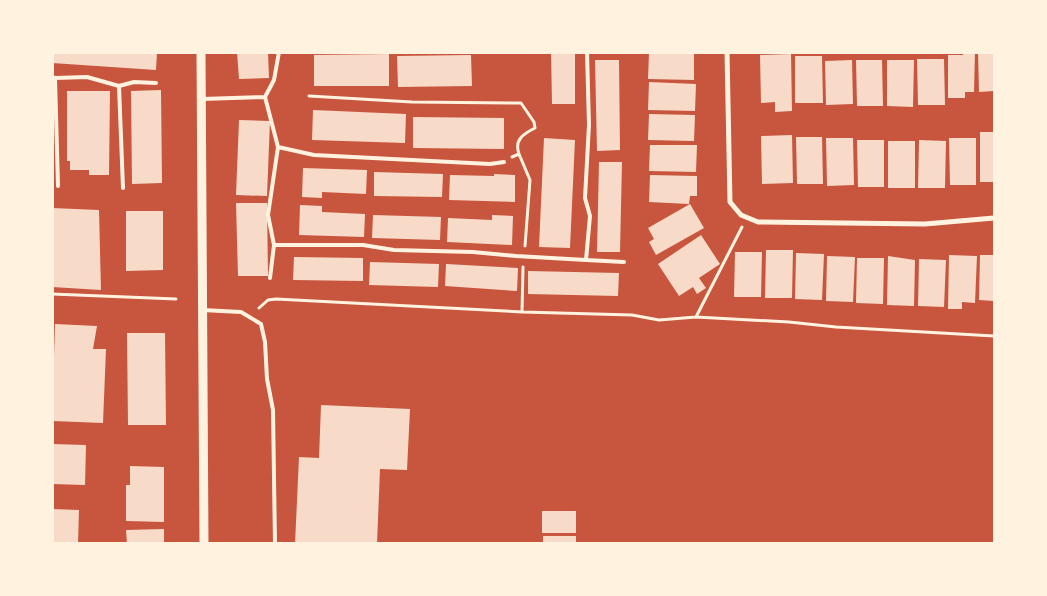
<svg xmlns="http://www.w3.org/2000/svg" width="1047" height="596" font-family="'DejaVu Sans',sans-serif">
<rect width="100%" height="100%" fill="#c8553d"/>
<path fill="#f7dbc8" d="M52,52H157L156,70L52,63Z
M237,52H268L269,78L239,79Z
M551,52H575V104H552Z
M649,52L694,53V80L648,79Z
M963,52H975L974,92H965V98H948V55H963Z
M978,52H994V91L979,92Z
M389,54V86H314V55Z
M791,54L792,111L775,112V102L761,103L760,55Z
M471,55L472,86L398,87L397,56Z
M795,56H822L823,103H795Z
M917,59H944L945,105H918Z
M595,60H619L620,150L597,151Z
M852,60L853,104L826,105L825,61Z
M856,60H882L883,106H857Z
M887,60H914L913,107L887,106Z
M649,82L696,84L695,111L648,110Z
M161,90L162,183L132,184L131,91Z
M67,91H110L109,175H89V170H70V161H67Z
M313,110L406,114L405,143L312,140Z
M649,114L695,115L694,141L648,140Z
M413,117L504,118V149L413,148Z
M239,120L270,121L267,196L236,195Z
M980,132H994V182H980Z
M792,135L793,183L762,184L761,136Z
M796,137H822L823,184H797Z
M544,138L575,140L570,248L539,247Z
M826,138H853L854,185L827,186Z
M949,138H976V185H950Z
M857,140H884V187H858Z
M919,140L946,141L945,188H918Z
M888,141H915V188H888Z
M650,145H697L696,172L649,171Z
M599,162H622L620,252H597Z
M303,168L367,170L366,194L322,192V198L302,197Z
M374,172L443,174L442,197L374,196Z
M494,174L515,175V202L449,200L450,175L494,176Z
M650,175L697,176V196H690L689,204L649,202Z
M236,203H267L268,276H238Z
M690,204L704,228L656,255L649,242L654,239L648,228Z
M300,205L322,206V212L365,214L364,237L299,235Z
M52,208L99,210L101,290L52,287Z
M126,211H163V270L126,271Z
M373,215L441,217L440,240L372,238Z
M492,215L513,216L512,245L447,242L448,218L492,220Z
M701,235L720,264L699,278L706,288L697,294L693,287L679,296L658,264Z
M766,250H793L792,298H765Z
M735,252H762L761,297H734Z
M796,253L824,254L822,300L795,299Z
M949,255L977,256L975,303L962,302V309H948Z
M980,255H994V301L979,300Z
M827,256L855,257L853,302L826,301Z
M888,256L915,260L914,306L887,305Z
M294,257L363,258V281L293,280Z
M857,258H884L883,304L856,303Z
M919,259L946,260L944,307L918,306Z
M370,262L439,264L438,287L369,285Z
M446,264L518,268L517,291L445,286Z
M528,271L619,273L618,296L528,294Z
M55,324L97,326L93,349H106L103,423L52,421Z
M127,333H165L166,425H128Z
M321,405L410,409L407,470L380,469L377,544H295L299,457L319,458Z
M52,444L86,445L85,485L52,484Z
M130,466L164,467V522L126,521V485H130Z
M52,509L79,510L78,544H52Z
M542,511H576V533H542Z
M164,529V544H127L126,530Z
M543,536H576V544H543Z"/>
<g fill="none" stroke-linecap="round" stroke-linejoin="round">
<path stroke="#fff3e0" stroke-width="3" d="M309,96L412,102L521,103L534,122L535,128C523,134 514,140 519,154L512,157
M519,154L530,180L525,246
M52,294L176,299
M259,308L268,300L276,299L522,312L632,315L659,320L696,317L789,322L836,327L994,336
M522,312L523,267
M696,317L742,227"/>
<path stroke="#fff3e0" stroke-width="4" d="M52,77L55,78L58,186
M55,78L87,77L119,86L123,188
M119,86L134,82L156,83
M265,97L278,147
M202,99L265,97L274,80L279,52
M274,245L268,215L278,147L314,155L490,164L504,162
M586,260L624,262
M270,278L274,245H363L394,250L473,252L516,256L586,260L590,216L585,198L589,125L587,52
M202,310L241,312L261,324L265,342L267,379L273,410L275,544"/>
<path stroke="#fff3e0" stroke-width="5" d="M727,52L730,202L741,215L758,222L925,224L994,218"/>
<path stroke="#fff3e0" stroke-width="9" d="M201,52L204,544"/>
</g>
<rect width="1047" height="596" fill="none" stroke="#fff3e0" stroke-width="108"/>
</svg>
